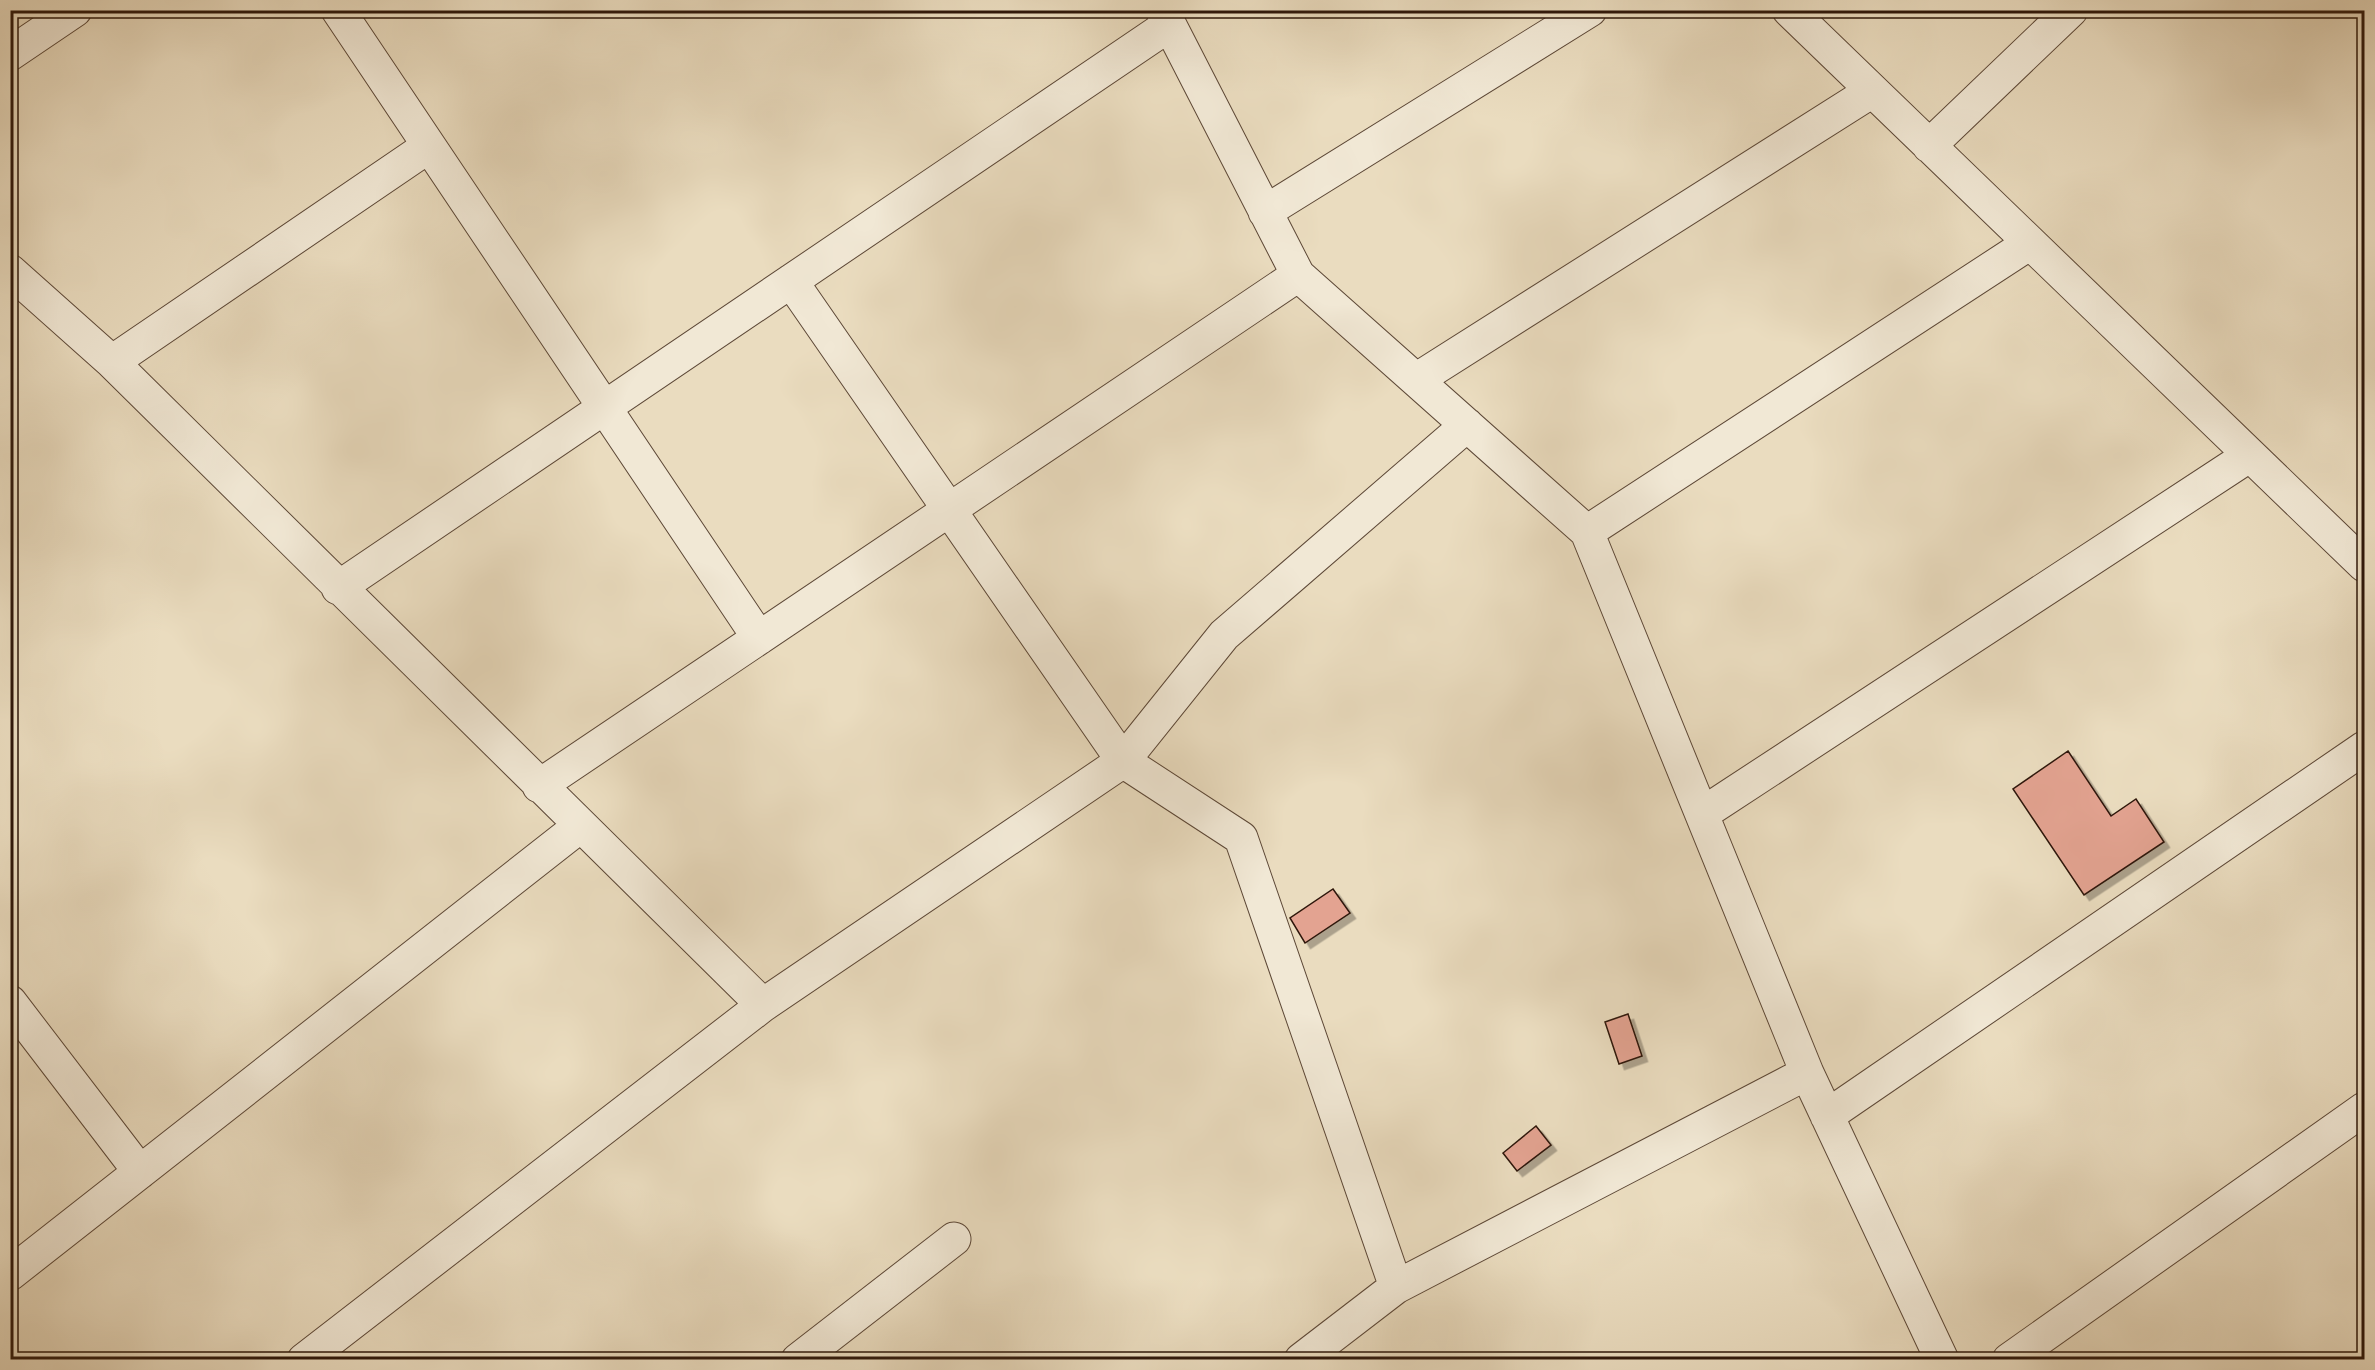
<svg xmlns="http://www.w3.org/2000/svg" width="2375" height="1370" font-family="'IM FELL French Canon',serif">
<defs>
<filter id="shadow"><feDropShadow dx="5.5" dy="5.5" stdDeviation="0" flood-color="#0004"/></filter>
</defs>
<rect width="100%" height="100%" fill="#eadcbf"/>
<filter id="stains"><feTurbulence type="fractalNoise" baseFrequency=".00333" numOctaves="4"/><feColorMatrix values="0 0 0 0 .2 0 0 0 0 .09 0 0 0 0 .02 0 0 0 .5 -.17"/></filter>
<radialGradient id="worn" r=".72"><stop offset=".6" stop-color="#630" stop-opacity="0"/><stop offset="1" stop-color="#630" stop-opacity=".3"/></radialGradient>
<path fill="#e3a391" stroke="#2e170a" stroke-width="1.5" filter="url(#shadow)" d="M2068,751L2111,816L2136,799L2164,842L2084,895L2013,789Z
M1333,889L1350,913L1305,943L1290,918Z
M1628,1014L1642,1056L1619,1064L1605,1022Z
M1536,1126L1551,1145L1517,1171L1503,1153Z"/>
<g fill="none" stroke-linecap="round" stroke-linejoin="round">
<defs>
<path id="street" d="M338,10L759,638
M1162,10L1298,275L1587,532L1807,1073L1942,1360
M1789,10L2364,565
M10,54L75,10
M1929,146L2071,10
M1265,212L1590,10
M10,271L112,362L763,1005
M791,281L1123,761L1241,838L1396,1287
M112,362L429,146
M1416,380L1872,91
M1587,532L2030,243
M338,588L1169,25
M539,786L1298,275
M1702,814L2250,455
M10,1002L140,1172
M1827,1116L2364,748
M10,1274L580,826
M304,1360L763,1005L1123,761L1224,635L1467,425
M798,1360L954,1239
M1301,1360L1396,1287L1807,1073
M2009,1360L2364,1109"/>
</defs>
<use href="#street" stroke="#5d4837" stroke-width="35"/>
<use href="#street" stroke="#f1e8d5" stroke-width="33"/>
</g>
<rect width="2375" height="1370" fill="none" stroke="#eadcbf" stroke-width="36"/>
<rect x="12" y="12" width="2351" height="1346" fill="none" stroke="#2e170a" stroke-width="3"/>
<rect x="18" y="18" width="2339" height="1334" fill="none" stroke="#2e170a" stroke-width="1.5"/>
<rect width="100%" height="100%" filter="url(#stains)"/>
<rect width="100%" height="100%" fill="url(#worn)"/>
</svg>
